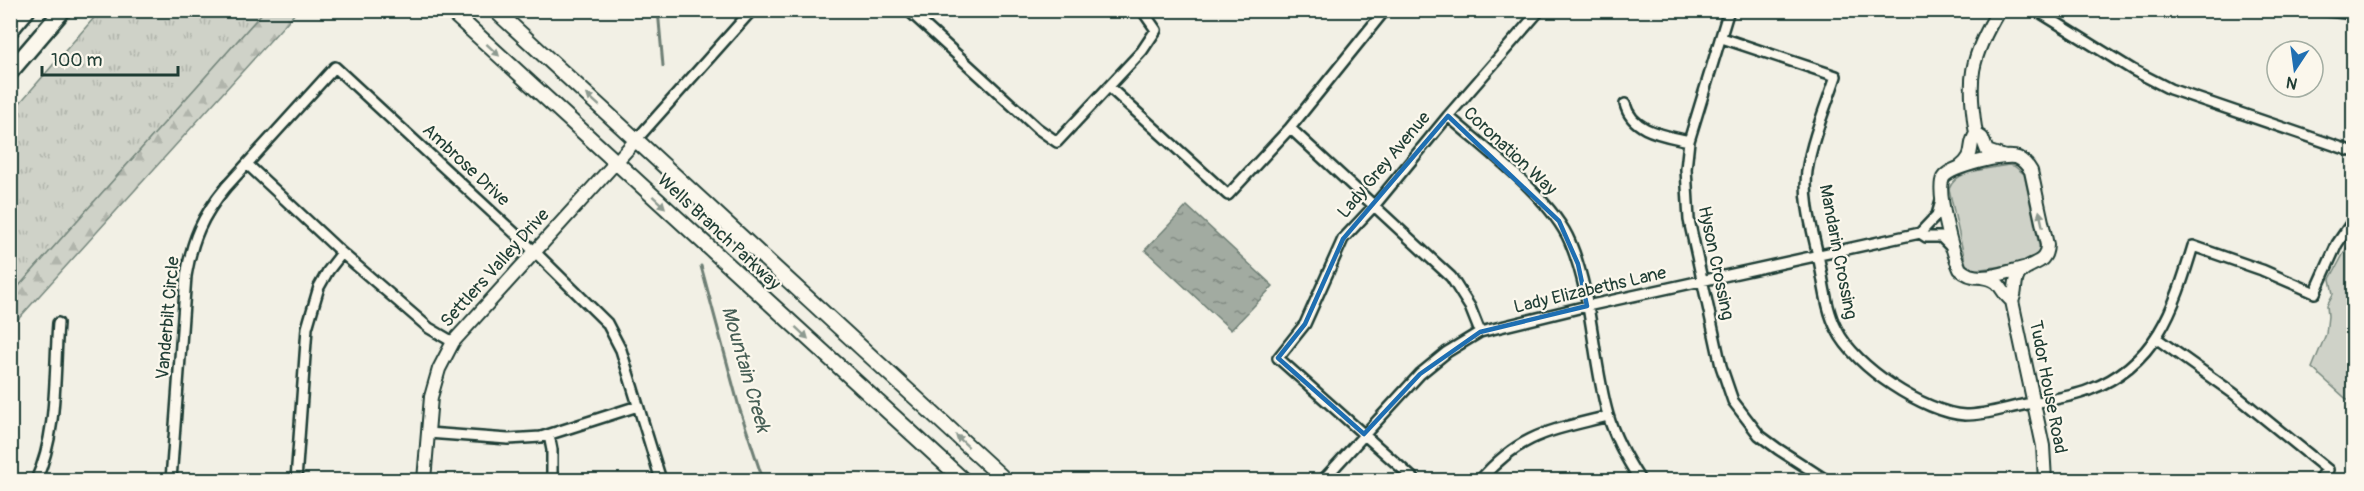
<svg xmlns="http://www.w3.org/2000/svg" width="2364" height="491" font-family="Pangolin,sans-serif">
<defs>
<pattern id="grass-tufts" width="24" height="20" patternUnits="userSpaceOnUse" patternTransform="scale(1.5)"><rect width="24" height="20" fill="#cfd2c8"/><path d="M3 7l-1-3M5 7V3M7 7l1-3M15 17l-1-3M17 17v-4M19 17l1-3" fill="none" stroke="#b1b5ac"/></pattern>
<pattern id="forest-firs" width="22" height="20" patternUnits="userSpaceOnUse" patternTransform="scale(1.5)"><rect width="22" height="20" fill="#cfd2c8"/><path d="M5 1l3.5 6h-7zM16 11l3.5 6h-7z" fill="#b1b5ac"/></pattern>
<pattern id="water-ripples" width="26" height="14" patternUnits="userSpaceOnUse" patternTransform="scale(1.5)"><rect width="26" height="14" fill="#a2aba1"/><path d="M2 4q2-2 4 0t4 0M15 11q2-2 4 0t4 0" fill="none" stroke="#838c84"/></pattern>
</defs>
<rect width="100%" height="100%" fill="#f2f0e5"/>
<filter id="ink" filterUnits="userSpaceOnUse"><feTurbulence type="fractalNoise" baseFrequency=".0167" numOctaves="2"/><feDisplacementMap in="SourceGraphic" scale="12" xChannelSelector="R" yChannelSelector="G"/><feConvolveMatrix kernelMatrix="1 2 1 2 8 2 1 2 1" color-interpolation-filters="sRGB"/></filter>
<g filter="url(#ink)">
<path fill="url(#grass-tufts)" stroke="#77887e" stroke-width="1.5" d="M100,11H264L11,295V113Z"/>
<path fill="url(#forest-firs)" stroke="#77887e" stroke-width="1.5" d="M264,11H297L11,327V295Z"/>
<path fill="#cfd2c8" stroke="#77887e" stroke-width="1.5" d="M2008,165L2014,166L2024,174L2040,250C2032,265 1992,267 1975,270L1966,265L1949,189C1956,169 1989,169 2008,165Z
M2353,236V405L2312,368L2326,334L2328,316L2327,305L2333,294L2330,279Z"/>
<path fill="url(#water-ripples)" stroke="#6e7f75" stroke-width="1.5" d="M1187,206L1273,286L1231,330L1145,250Z"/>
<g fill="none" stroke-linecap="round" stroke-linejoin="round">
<path stroke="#6e7f75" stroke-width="3" d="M658,10L663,66
M701,266L739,407L763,480"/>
<defs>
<path id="minor" d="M908,10L1037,128L1057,142L1142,51L1156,30L1142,10
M1729,10L1689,141L1686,169L1689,220L1721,366L1733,401L1759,435L1778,449L1826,480
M2036,10L2133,70L2170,89L2354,152
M2319,10L2354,14
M1722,38L1836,76C1826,106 1812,139 1807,171C1803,200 1813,232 1819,260C1824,283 1826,310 1837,330C1854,366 1925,413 1965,415C1986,415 2006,408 2027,404C2047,400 2069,398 2089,390C2156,365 2174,309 2193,246L2262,270L2315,293L2337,244L2354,219
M1109,87L1228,195L1290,128L1385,10
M1625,104C1632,132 1664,135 1689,141
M1448,116C1484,148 1552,198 1570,242C1593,297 1592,359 1608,415C1615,439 1627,460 1640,480
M1290,128L1451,277L1470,307L1480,332
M636,140L752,10
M247,164L342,253L429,328L453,342
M1920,233L1937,215L1941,201
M2156,338L2233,393L2328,470L2318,480
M428,433L508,439L541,437L638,406
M549,435L552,450V480
M36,480C58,433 54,374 58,323
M171,480L186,276C192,240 202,216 226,187L335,67L534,251L607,323L621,350L661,480
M296,480L307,328L319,287L328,271L342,253
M1323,480L1420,374L1447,352L1480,332L1587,306L1920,233L1926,237H1941L1951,247
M1415,480L1278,358L1305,324L1343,239L1374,206L1448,116L1540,10
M1480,480C1521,433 1550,431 1608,416"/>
<path id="tertiary" d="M1976,134L1982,138L1987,151L2005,157
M1960,167C1977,154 1967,146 1976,134C1967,79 1970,58 1999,10
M2028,267C2007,271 1977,286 1960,269C1953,254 1936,192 1943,178C1950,166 2006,153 2018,158C2024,161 2028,166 2031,171L2047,245C2046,267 2030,260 2019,274C2013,282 2017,292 2012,301L2043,446L2045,480
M1982,277C2003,280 1999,291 2012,301
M424,480L431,397L439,369L453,342L636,140"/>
<path id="secondary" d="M450,10L963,480
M495,10L1005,480"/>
<path id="primary" d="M10,30L27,10
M10,72L63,10"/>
</defs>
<use href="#minor" stroke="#1f3d34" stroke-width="14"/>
<use href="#tertiary" stroke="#1f3d34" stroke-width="16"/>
<use href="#secondary" stroke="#1f3d34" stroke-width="18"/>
<use href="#primary" stroke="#1f3d34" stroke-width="20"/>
<use href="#minor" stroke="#fbf7ec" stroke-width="9"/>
<use href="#tertiary" stroke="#fbf7ec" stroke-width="12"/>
<use href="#secondary" stroke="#fbf7ec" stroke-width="14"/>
<use href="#primary" stroke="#fbf7ec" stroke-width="15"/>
</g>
<defs><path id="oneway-solid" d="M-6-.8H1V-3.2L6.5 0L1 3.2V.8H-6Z" transform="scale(1.5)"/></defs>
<g fill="#8d9a90">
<use href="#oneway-solid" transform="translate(493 50) rotate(43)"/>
<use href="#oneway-solid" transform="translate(593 100) rotate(-138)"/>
<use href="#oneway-solid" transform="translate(659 202) rotate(43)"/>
<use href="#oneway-solid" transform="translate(2041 219) rotate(-102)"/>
<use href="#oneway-solid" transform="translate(802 333) rotate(43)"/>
<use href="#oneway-solid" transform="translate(962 441) rotate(-137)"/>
</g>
</g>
<path fill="none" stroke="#1f6fb2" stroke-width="4.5" stroke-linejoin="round" d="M1448,116L1559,221L1578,264L1587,306L1480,332L1420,374L1364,434L1278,358L1305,324L1343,239Z"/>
<g text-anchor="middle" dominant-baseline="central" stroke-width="4.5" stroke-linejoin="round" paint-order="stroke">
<g font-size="18" fill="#1f3d34" stroke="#fbf7ec">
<text transform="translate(1510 151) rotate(43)">Coronation Way</text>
<text transform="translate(466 165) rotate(43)">Ambrose Drive</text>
<text transform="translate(1384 165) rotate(-50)">Lady Grey Avenue</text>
<text transform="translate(719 232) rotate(43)">Wells Branch Parkway</text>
<text transform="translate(1838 252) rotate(79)">Mandarin Crossing</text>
<text transform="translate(1716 263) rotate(78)">Hyson Crossing</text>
<text transform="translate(495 268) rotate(-48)">Settlers Valley Drive</text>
<text transform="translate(1590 290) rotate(-13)">Lady Elizabeths Lane</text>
<text transform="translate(168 318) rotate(-85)">Vanderbilt Circle</text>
<text transform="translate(2048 387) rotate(79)">Tudor House Road</text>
</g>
<g font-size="20" font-style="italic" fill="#465e55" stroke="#fbf7ec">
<text transform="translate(746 369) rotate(74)">Mountain Creek</text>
</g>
</g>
<rect width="2364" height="491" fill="none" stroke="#fbf7ec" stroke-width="36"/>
<rect x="18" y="18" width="2328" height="455" fill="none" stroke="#1f3d34" stroke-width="2" filter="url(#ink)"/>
<g transform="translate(2295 69) rotate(193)"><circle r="28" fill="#fbf7ec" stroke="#a3ada2" stroke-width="1.5"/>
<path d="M0-4.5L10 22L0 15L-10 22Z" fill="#1f6fb2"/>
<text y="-9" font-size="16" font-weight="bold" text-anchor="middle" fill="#1f3d34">N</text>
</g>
<path d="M42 66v9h136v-9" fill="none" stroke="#1f3d34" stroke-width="3"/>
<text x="51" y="66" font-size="18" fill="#1f3d34" stroke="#fbf7ec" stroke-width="4.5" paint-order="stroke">100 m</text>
</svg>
